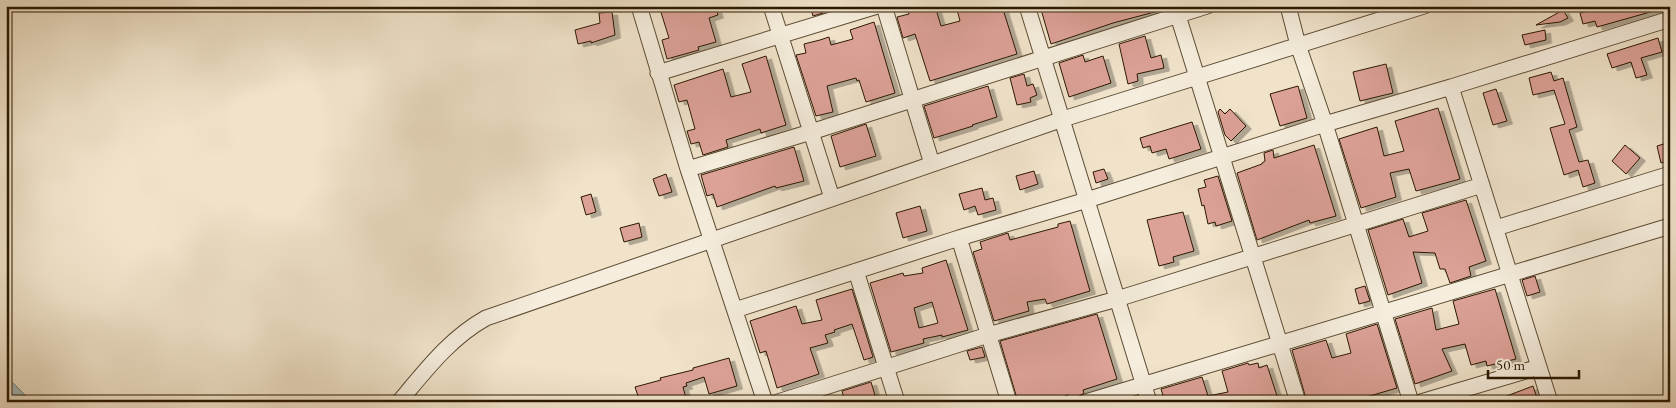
<svg xmlns="http://www.w3.org/2000/svg" width="1676" height="408" font-family="'EB Garamond',serif">
<defs>
<filter id="shadow"><feDropShadow dx="5.5" dy="3" stdDeviation="0" flood-color="#0004"/></filter>
</defs>
<rect width="100%" height="100%" fill="#f0e3ca"/>
<filter id="stains"><feTurbulence type="fractalNoise" baseFrequency=".004" numOctaves="4"/><feColorMatrix values="0 0 0 0 .2 0 0 0 0 .09 0 0 0 0 .02 0 0 0 .5 -.17"/></filter>
<radialGradient id="worn" r=".72"><stop offset=".6" stop-color="#630" stop-opacity="0"/><stop offset="1" stop-color="#630" stop-opacity=".3"/></radialGradient>
<path fill="#a0bbc1" stroke="#717a74" d="M6,376L32,402H6Z"/>
<path fill="#dca197" stroke="#2b1800" fill-rule="evenodd" filter="url(#shadow)" d="M659,6H715L718,15L709,18L716,42L698,47L699,50L667,59L662,40L669,38Z
M810,6H821L823,13L813,16Z
M927,6H935L941,26L960,21L956,6H983L984,10L1002,6L1017,54L930,81L915,34L903,38L897,17L909,14L908,11Z
M1040,6H1165L1166,9L1113,23L1051,44Z
M1591,6H1661V9L1597,27L1595,21L1583,24L1580,13L1592,10Z
M1563,10L1568,18L1560,22L1536,25Z
M612,12L615,35L591,43V41L578,44L575,30L600,23L599,13Z
M874,22L895,93L866,102L859,80L857,81L856,78L827,86L833,112L816,116L796,55L806,53L804,44L820,40L829,37L831,45L853,39L850,30Z
M1545,30L1546,40L1525,45L1522,35Z
M1145,36L1151,58L1161,55L1164,68L1137,74L1138,81L1128,84L1119,44Z
M1658,38L1662,52L1641,58L1647,75L1636,78L1631,62L1612,68L1607,54Z
M1083,55L1085,62L1103,56L1111,83L1069,97L1059,63Z
M766,56L786,125L761,133L760,129L726,140L728,147L703,155L699,142L691,144L687,131L695,129L687,100L679,102L674,85L723,69L731,97L751,92L742,64Z
M1386,64L1393,93L1360,101L1353,72Z
M1551,72L1554,81L1563,78L1577,127L1569,130L1579,162L1588,160L1595,183L1583,187L1578,170L1564,175L1550,128L1565,124L1554,90L1533,95L1529,78Z
M1024,74L1027,86L1033,84L1037,95L1030,98L1031,102L1017,105L1010,78Z
M988,86L997,117L972,125L973,126L934,138L924,106Z
M1298,86L1307,118L1280,126L1270,94Z
M1496,89L1507,121L1493,125L1483,93Z
M1438,108L1460,179L1416,191L1409,169L1390,173L1396,197L1361,208L1339,139L1377,127L1384,156L1404,151L1395,121Z
M1220,109L1225,114L1230,109L1246,126L1231,141L1225,135L1218,112Z
M1192,122L1201,149L1169,159L1166,149L1152,153L1150,146L1143,148L1140,138Z
M866,124L876,156L840,167L831,136Z
M1667,143L1670,160L1661,163L1657,146Z
M1314,145L1336,216L1310,223L1309,220L1257,240L1237,173L1262,164V163L1265,161L1264,153L1273,150L1274,158Z
M1625,145L1640,158L1626,174L1612,161Z
M794,147L804,181L776,188L775,186L717,207L713,194L707,196L701,175Z
M1104,169L1108,179L1096,183L1093,172Z
M1034,171L1038,184L1020,190L1016,176Z
M666,174L672,192L659,196L653,179Z
M1218,176L1232,221L1216,226L1215,222L1208,224L1204,205L1202,206L1198,189L1206,187L1204,180Z
M982,188L985,200L993,198L996,210L978,215L975,206L964,210L959,194Z
M591,194L596,212L586,215L581,197Z
M1466,200L1486,261L1469,267L1471,276L1450,283L1445,269H1440L1435,253L1413,252L1422,283L1388,295L1368,230L1403,219L1409,237L1428,231L1422,213Z
M920,206L927,231L903,238L896,213Z
M1183,212L1194,251L1173,257L1174,262L1159,266L1147,220Z
M1070,221L1090,291L1047,304L1045,299L1027,302L1029,311L994,321L973,252L982,249L980,242L1008,233L1010,240L1058,227V224Z
M639,223L642,237L624,242L620,228Z
M946,260L968,330L942,337V335L923,339L924,343L891,352L870,283L903,273L904,276L923,273L922,268ZM932,302L938,323L919,328L914,308Z
M1535,276L1540,292L1527,296L1522,280Z
M1365,286L1370,301L1359,304L1355,289Z
M852,289L873,357L864,360L852,324L834,330L835,332L825,335L828,343L810,348L819,374L777,388L766,351L760,353L750,321L796,306L802,324L822,320L816,300Z
M1495,289L1516,359L1487,366L1486,361L1471,365L1465,344L1442,349L1452,371L1415,384L1395,319L1432,308L1436,330L1459,324L1453,301Z
M1097,314L1117,379L1083,390L1084,393L1079,396L1077,402H1070L1068,395L1046,402H1018L1000,341Z
M1377,324L1397,388L1363,398L1364,402H1307L1292,350L1326,340L1332,358L1351,353L1346,334Z
M982,347L985,357L970,360L967,351Z
M729,358L737,386L709,394L704,377L686,383L687,386L683,387L687,402H640L635,387L661,380L660,378L693,370V368Z
M1248,363L1249,365L1258,363L1259,368L1267,365L1279,402H1165L1161,389L1202,377L1208,396L1228,392L1222,371Z
M871,382L877,402H845L842,391Z
M1533,386L1537,398L1524,402H1491Z"/>
<g fill="none" stroke-linecap="round" stroke-linejoin="round">
<defs>
<path id="minor" d="M639,6L688,169L765,402
M771,6L832,198
M884,6L932,164
M1027,6L1149,402
M1175,6L1298,402
M1288,6L1298,45L1325,124L1411,402
M658,73L877,6
M688,169L811,132L1207,6
M1496,228L1670,174
M959,238L1009,402
M856,271L897,402
M735,310L959,238L1087,200L1325,124L1451,87
M399,402C426,370 450,338 486,318L1063,119L1424,6
M778,402L988,335L1117,299L1482,185
M1086,402L1670,226
M1421,402L1539,367
M1550,402L1451,87L1670,19"/>
</defs>
<use href="#minor" stroke="#5c4b32" stroke-width="17"/>
<use href="#minor" stroke="#f5eddd" stroke-width="15"/>
</g>
<rect width="1676" height="408" fill="none" stroke="#f0e3ca" stroke-width="25"/>
<rect x="8" y="8" width="1661" height="393" fill="none" stroke="#2b1800" stroke-width="2.5"/>
<rect x="12" y="12" width="1651" height="383" fill="none" stroke="#2b1800"/>
<path d="M1488 370v8h91v-8" fill="none" stroke="#2b1800" stroke-width="2.5"/>
<text x="1496" y="370" font-size="15" fill="#2b1800" stroke="#f5eddd" stroke-width="4" paint-order="stroke">50 m</text>
<rect width="100%" height="100%" filter="url(#stains)"/>
<rect width="100%" height="100%" fill="url(#worn)"/>
</svg>
